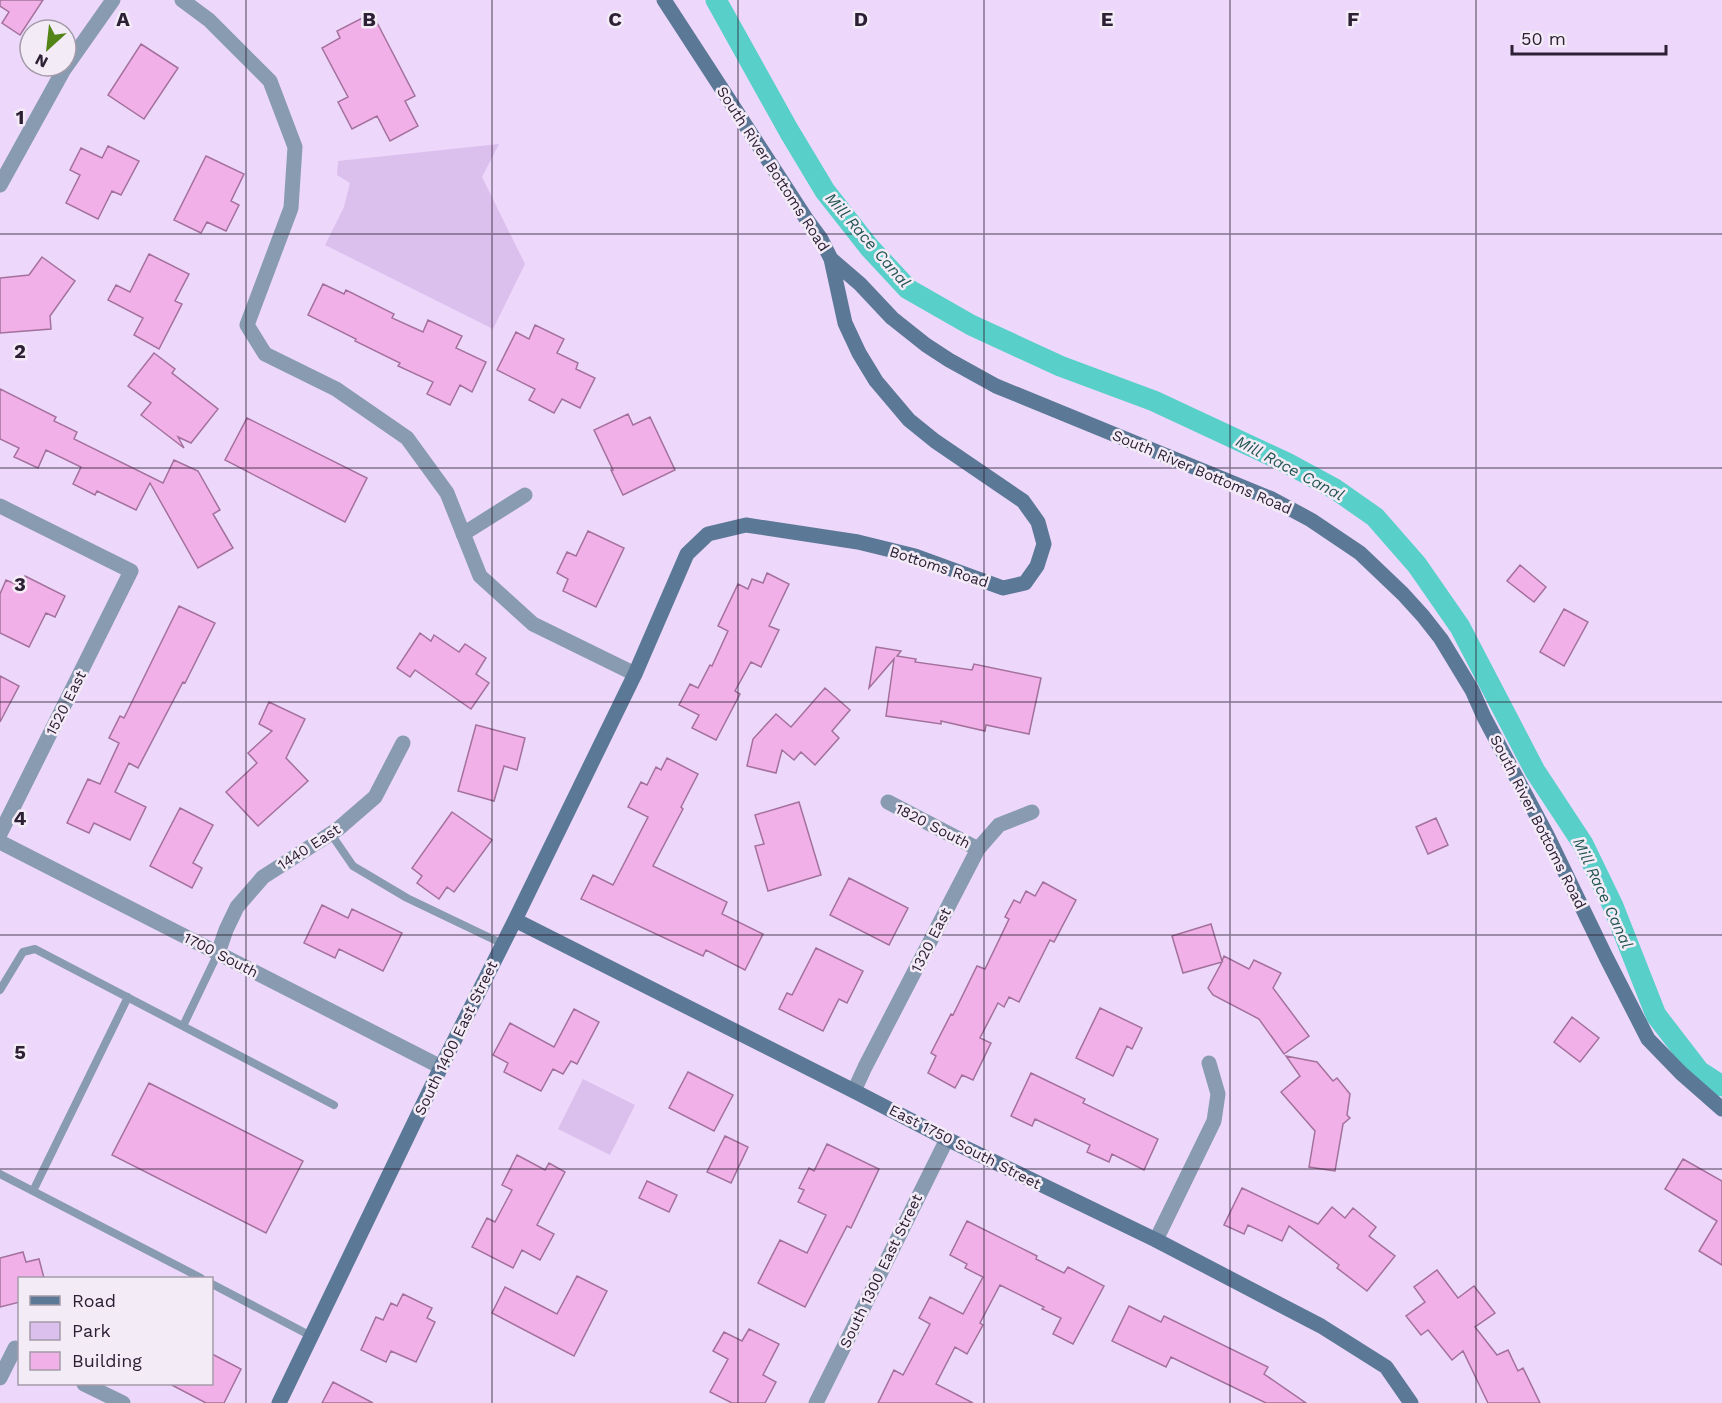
<svg xmlns="http://www.w3.org/2000/svg" width="1722" height="1403" font-family="'Work Sans',sans-serif">
<rect width="100%" height="100%" fill="#edd8fb"/>
<path fill="#dbbfed" d="M499,144L482,177L525,264L493,329L325,245L344,207L350,183L337,175L338,161Z
M583,1079L635,1105L610,1155L558,1129Z"/>
<g fill="none" stroke-linecap="round" stroke-linejoin="round">
<path stroke="#59cfca" stroke-width="21" d="M716,0L789,131L825,191L869,247L908,289L971,325L1060,366L1154,401L1287,463L1335,489L1375,517L1417,565L1460,627L1535,771L1583,844L1613,906L1656,1015L1699,1071L1722,1086"/>
</g>
<path fill="#f2b0e8" stroke="#a3719c" stroke-width="1.5" d="M0,0H43L20,35L2,23L9,12L0,6Z
M372,13L415,96L405,101L418,126L390,141L377,116L352,129L338,102L348,97L322,48L340,38L337,31Z
M141,44L178,68L144,119L108,95Z
M108,146L139,161L121,195L112,191L98,219L66,203L80,175L70,170L81,148L102,158Z
M206,156L244,174L231,201L239,205L226,231L207,222L201,233L174,220Z
M149,254L189,274L175,301L182,304L159,349L134,335L143,318L108,300L116,285L130,292Z
M42,257L75,281L50,316L51,329L0,333V278L29,275Z
M323,284L344,294L346,290L394,314L392,318L423,332L428,320L462,336L456,348L486,362L472,392L460,385L450,405L427,394L433,382L398,366L400,363L355,341L356,339L308,315Z
M535,325L564,339L557,353L578,363L576,369L595,378L580,408L562,399L554,413L529,400L535,389L497,370L516,332L529,339Z
M154,353L175,369L172,373L218,409L191,443L178,437L184,448L141,415L151,403L128,386Z
M0,389L56,417L54,421L77,432L74,439L163,483L174,460L198,471L220,510L213,514L233,548L198,568L150,483L136,510L97,491L95,495L73,484L81,467L46,450L38,468L14,457L19,448L0,439Z
M628,414L633,425L650,417L675,470L623,495L611,470H613L594,430Z
M247,418L367,478L345,522L225,460Z
M588,531L624,548L596,607L563,591L568,579L557,573L567,552L576,556Z
M1520,565L1546,587L1534,602L1507,581Z
M767,573L789,584L769,626L779,630L761,667L751,662L735,691L740,694L716,740L692,728L699,715L679,705L690,684L698,688L710,665L712,666L728,631L718,626L738,584L748,589L752,579L763,583Z
M25,576L65,596L55,617L46,613L29,647L0,633V594L6,580L20,586Z
M179,606L215,623L185,683L183,682L138,768L129,763L115,792L146,807L130,840L94,823L89,833L67,823L88,779L100,784L119,743L109,738L120,716L124,718Z
M1564,609L1588,622L1564,666L1540,652Z
M420,633L431,641L434,635L459,652L465,644L486,658L476,674L489,683L471,709L415,670L410,677L397,668Z
M876,647L901,651L897,656L916,659L915,662L972,670L974,664L1041,678L1029,734L986,725L985,731L941,721V724L886,716L894,659L869,688Z
M0,676L19,686L0,722Z
M825,688L850,710L832,731L839,738L815,765L801,752L794,760L782,750L776,773L747,766L753,739L776,714L791,727Z
M269,702L305,719L286,758L308,781L258,826L226,792L257,763L248,753L272,731L259,724Z
M476,725L525,738L517,770L504,766L494,801L458,791Z
M667,758L698,774L681,807L683,809L653,866L727,902L722,914L763,934L745,970L706,950L703,956L581,899L593,875L613,885L648,817L628,807L641,782L647,785L656,767L661,770Z
M799,802L821,875L768,891L755,846L764,844L755,815Z
M180,808L213,825L193,863L202,868L192,888L150,866Z
M452,812L492,840L454,892L447,887L439,899L417,883L422,876L412,868Z
M1436,818L1448,845L1428,854L1416,827Z
M849,878L908,908L889,945L830,915Z
M1043,882L1076,900L1054,942L1050,940L1019,1002L1009,997L1004,1007L998,1003L980,1038L991,1043L973,1080L962,1075L955,1088L928,1073L936,1056L931,1053L951,1014L953,1015L977,966L985,969L1009,919L1005,917L1014,900L1020,903L1026,891L1035,896Z
M322,905L348,918L352,909L402,933L383,971L339,949L335,958L304,943Z
M1211,924L1222,961L1224,956L1249,969L1254,960L1281,973L1273,988L1309,1036L1284,1054L1259,1019L1213,995L1208,988L1222,962L1183,973L1172,936Z
M816,948L863,971L847,1003L839,999L823,1031L779,1009L787,993L792,995Z
M1100,1008L1142,1028L1132,1049L1127,1046L1113,1076L1076,1058Z
M574,1009L599,1022L577,1064L571,1061L563,1074L553,1069L541,1091L504,1072L508,1063L493,1055L510,1023L554,1047Z
M1572,1017L1599,1038L1580,1062L1554,1042Z
M1286,1056L1317,1062L1333,1081L1337,1078L1350,1094L1347,1115L1350,1118L1343,1124L1335,1171L1309,1167L1315,1131L1281,1092L1300,1076Z
M688,1072L733,1095L714,1131L669,1108Z
M1031,1073L1085,1099L1083,1103L1158,1139L1144,1170L1112,1154L1109,1162L1087,1152L1090,1145L1035,1119L1032,1126L1011,1116Z
M149,1083L303,1161L266,1233L112,1155Z
M725,1136L748,1147L731,1183L707,1172Z
M827,1144L879,1169L851,1228L847,1226L805,1307L758,1283L780,1240L807,1253L826,1215L798,1202L804,1190L799,1188L809,1168L814,1171Z
M517,1155L545,1170L549,1163L565,1172L537,1225L554,1234L540,1260L522,1250L513,1268L472,1247L487,1218L495,1222L512,1190L502,1185Z
M1683,1159L1722,1181V1265L1699,1251L1717,1221L1665,1189Z
M647,1181L677,1195L669,1212L639,1198Z
M1242,1188L1318,1224L1332,1207L1345,1218L1353,1208L1376,1227L1369,1236L1395,1256L1367,1291L1337,1268L1339,1265L1289,1226L1282,1241L1248,1225L1244,1234L1224,1225Z
M967,1221L1037,1256L1036,1259L1064,1273L1068,1267L1104,1286L1073,1344L1053,1334L1061,1318L1042,1309L1044,1307L1000,1285L980,1323L983,1325L967,1354L955,1347L936,1384L973,1403H878L894,1370L903,1375L930,1324L919,1318L930,1297L963,1314L983,1277L965,1268L967,1264L950,1255Z
M23,1252L26,1262L39,1259L44,1278H20V1302L0,1307V1258Z
M1437,1270L1458,1298L1474,1286L1495,1313L1475,1327L1497,1355L1508,1350L1518,1371L1523,1368L1540,1403H1488L1463,1351L1452,1360L1428,1330L1421,1335L1406,1316L1425,1302L1414,1287Z
M577,1276L607,1291L574,1356L492,1313L505,1287L557,1314Z
M403,1294L432,1308L427,1318L435,1322L416,1362L391,1351L386,1362L361,1350L376,1317L383,1320L391,1303L397,1306Z
M1129,1306L1161,1322L1164,1316L1268,1367L1264,1374L1306,1403H1266L1171,1357L1166,1367L1112,1341Z
M749,1329L779,1344L763,1375L776,1382L765,1403H732L710,1392L728,1359L713,1351L724,1332L742,1341Z
M212,1354L241,1369L224,1403H206L168,1383H212Z
M333,1382L373,1403H322Z"/>
<g fill="none" stroke-linecap="round" stroke-linejoin="round">
<path stroke="#889bb0" stroke-width="8" d="M331,834L353,866L407,898L503,944
M0,990L23,952L35,949L334,1105
M183,1026L218,953
M0,1174L201,1278
M33,1191L128,997
M212,1284L311,1336"/>
<path stroke="#889bb0" stroke-width="15" d="M182,0L209,20L270,81L295,147L291,208L247,325L265,354L336,389L407,438L447,493L480,576L533,624L635,674
M0,185L63,71L113,0
M0,506L131,571L0,834
M463,534L525,495
M888,802L978,849
M0,842L441,1067
M218,953L226,930L237,907L263,877L338,829L375,797L403,743
M854,1091L865,1067L978,849L999,825L1032,812
M1156,1240L1214,1121L1218,1094L1209,1063
M0,1378L15,1348L20,1350
M84,1384L123,1403
M816,1403L947,1139"/>
<path stroke="#5c7897" stroke-width="15" d="M664,0L807,220L821,239L831,259L860,284L892,318L926,345L949,360L996,386L1272,499L1311,520L1360,553L1403,594L1423,616L1441,639L1472,690L1484,717L1547,835L1606,957L1648,1039L1681,1073L1722,1109
M515,920L854,1091L947,1139L1156,1240L1321,1326L1386,1367L1411,1403
M279,1403L441,1067L515,920L635,674L687,554L708,534L746,525L858,542L915,556L1003,588L1025,583L1037,566L1044,544L1038,522L1023,501L935,441L909,420L876,381L859,353L845,323L831,259"/>
</g>
<path fill="none" stroke="#2d2035" stroke-width="1.5" stroke-opacity="0.55" d="M246,0V1403M492,0V1403M738,0V1403M984,0V1403M1230,0V1403M1476,0V1403M0,234H1722M0,468H1722M0,702H1722M0,935H1722M0,1169H1722"/>
<g text-anchor="middle" dominant-baseline="central" stroke-width="5" stroke-linejoin="round" paint-order="stroke">
<g font-size="15" fill="#2d2035" stroke="#f3ecf7">
<text transform="translate(773 169) rotate(57)">South River Bottoms Road</text>
<text transform="translate(1202 472) rotate(23)">South River Bottoms Road</text>
<text transform="translate(939 567) rotate(18)">Bottoms Road</text>
<text transform="translate(66 703) rotate(-63)">1520 East</text>
<text transform="translate(1538 822) rotate(63)">South River Bottoms Road</text>
<text transform="translate(933 826) rotate(27)">1820 South</text>
<text transform="translate(309 847) rotate(-33)">1440 East</text>
<text transform="translate(931 940) rotate(-63)">1320 East</text>
<text transform="translate(221 955) rotate(27)">1700 South</text>
<text transform="translate(456 1038) rotate(-64)">South 1400 East Street</text>
<text transform="translate(965 1147) rotate(27)">East 1750 South Street</text>
<text transform="translate(881 1271) rotate(-64)">South 1300 East Street</text>
</g>
<g font-size="16" font-style="italic" fill="#215452" stroke="#f3ecf7">
<text transform="translate(868 240) rotate(49)">Mill Race Canal</text>
<text transform="translate(1290 468) rotate(28)">Mill Race Canal</text>
<text transform="translate(1603 893) rotate(65)">Mill Race Canal</text>
</g>
</g>
<g font-size="20" text-anchor="middle" font-weight="bold" fill="#2d2035" stroke="#f3ecf7" stroke-width="5" stroke-linejoin="round" paint-order="stroke">
<text x="123" y="26">A</text>
<text x="369" y="26">B</text>
<text x="615" y="26">C</text>
<text x="861" y="26">D</text>
<text x="1107" y="26">E</text>
<text x="1353" y="26">F</text>
<text x="20" y="124">1</text>
<text x="20" y="358">2</text>
<text x="20" y="591">3</text>
<text x="20" y="825">4</text>
<text x="20" y="1059">5</text>
</g>
<rect x="18" y="1277" width="195" height="108" fill="#f3ecf7" stroke="#a49aa9" stroke-width="1.5"/>
<rect x="30" y="1296" width="30" height="9" fill="#5c7897" stroke="#a49aa9" stroke-width="1.5"/>
<text x="72" y="1307" font-size="18" fill="#2d2035">Road</text>
<rect x="30" y="1322" width="30" height="18" fill="#dbbfed" stroke="#a49aa9" stroke-width="1.5"/>
<text x="72" y="1337" font-size="18" fill="#2d2035">Park</text>
<rect x="30" y="1352" width="30" height="18" fill="#f2b0e8" stroke="#a49aa9" stroke-width="1.5"/>
<text x="72" y="1367" font-size="18" fill="#2d2035">Building</text>
<g transform="translate(48 48) rotate(207)"><circle r="28" fill="#f3ecf7" stroke="#a49aa9" stroke-width="1.5"/>
<path d="M0-4.5L10 22L0 15L-10 22Z" fill="#538417"/>
<text y="-9" font-size="16" font-weight="bold" text-anchor="middle" fill="#2d2035">N</text>
</g>
<path d="M1512 45v9h154v-9" fill="none" stroke="#2d2035" stroke-width="3"/>
<text x="1521" y="45" font-size="18" fill="#2d2035" stroke="#f3ecf7" stroke-width="4.5" paint-order="stroke">50 m</text>
</svg>
